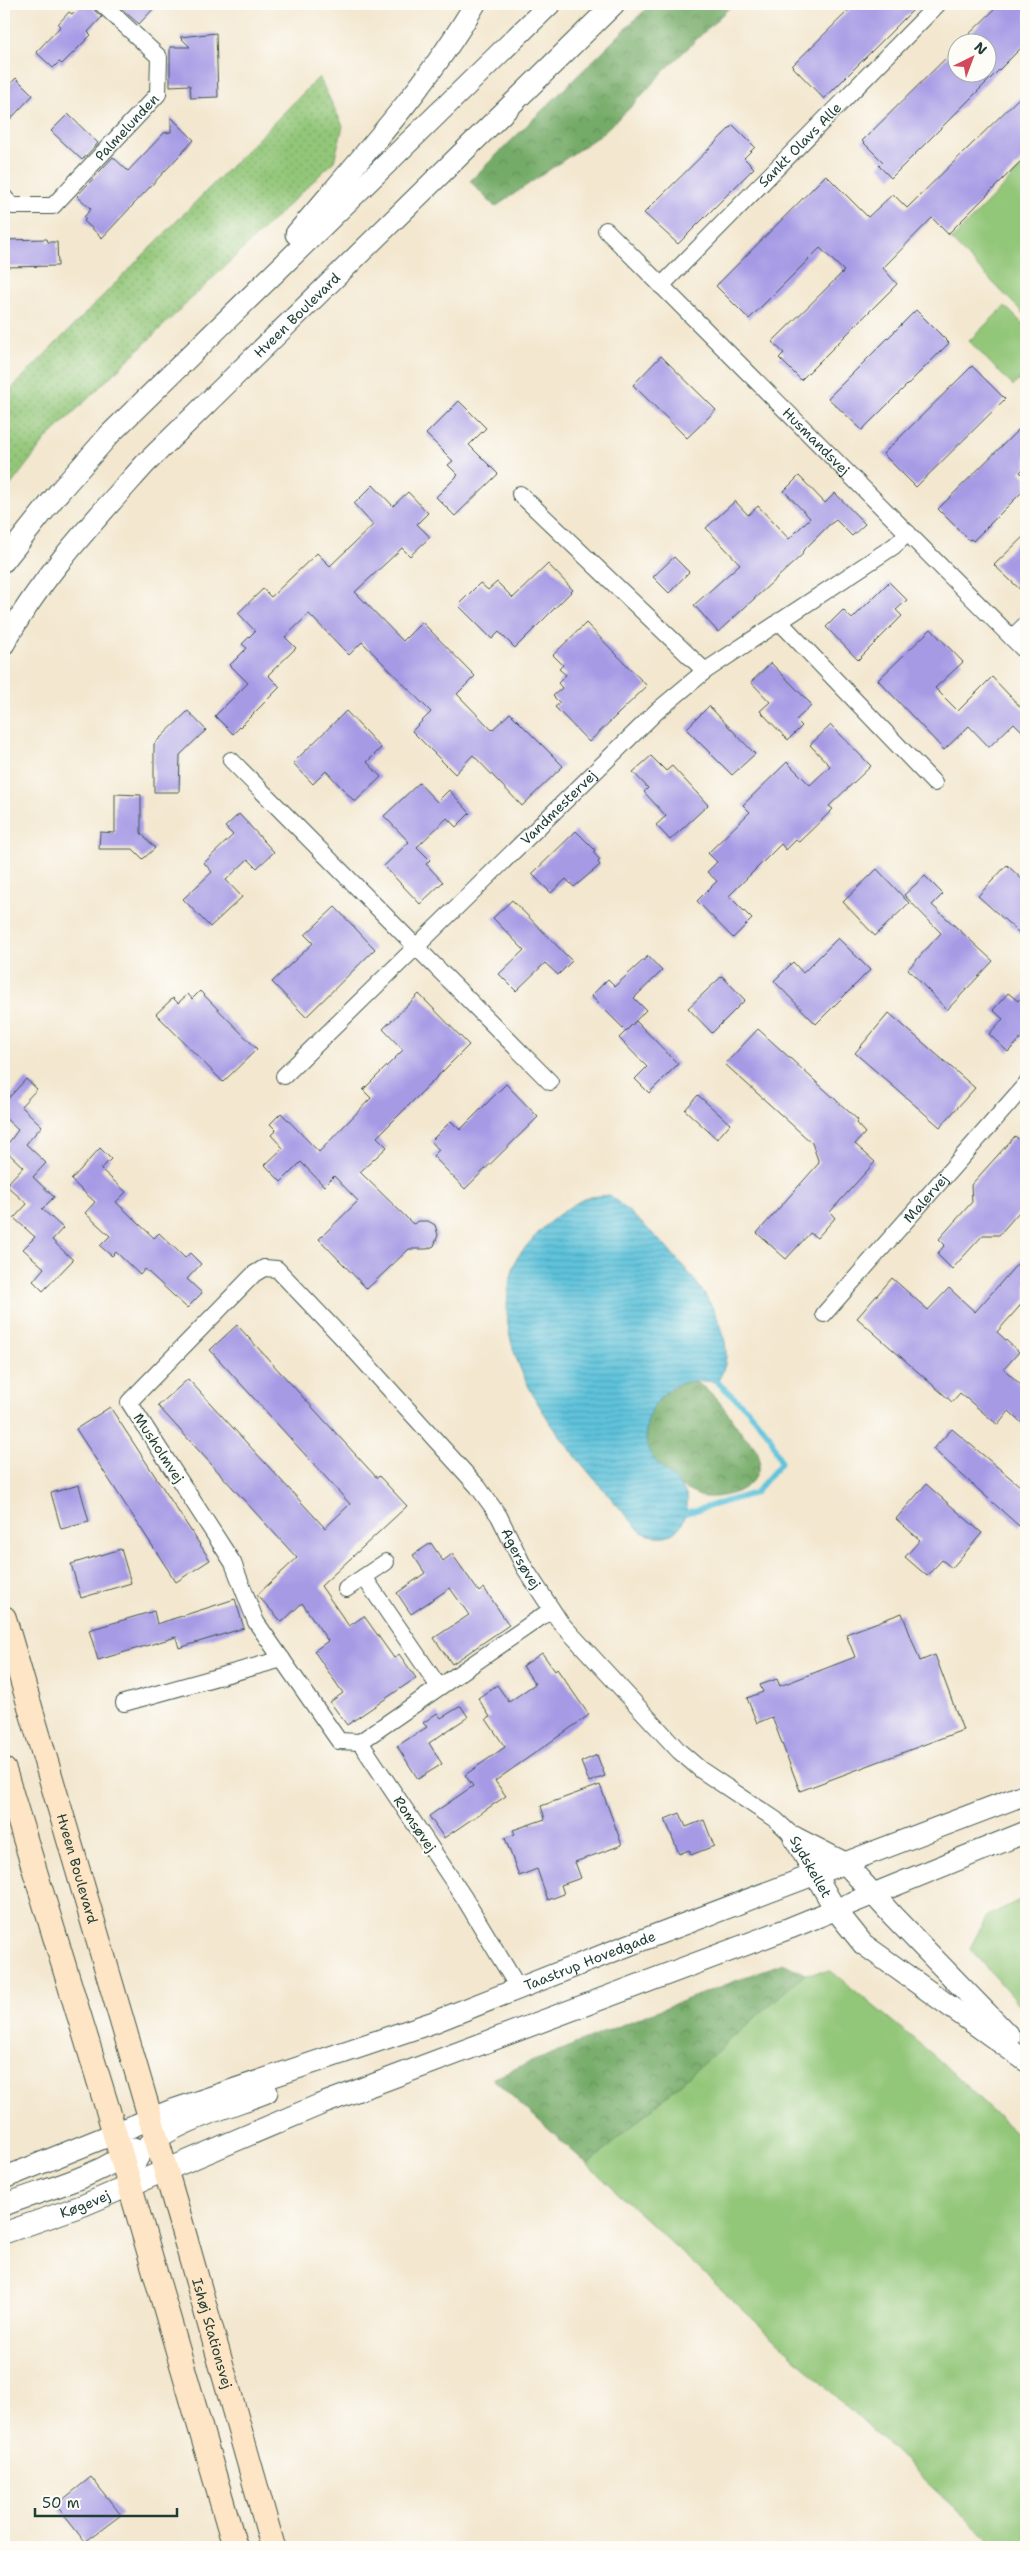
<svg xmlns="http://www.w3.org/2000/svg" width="1030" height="2551" font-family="'Shantell Sans',sans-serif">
<defs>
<pattern id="grass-dots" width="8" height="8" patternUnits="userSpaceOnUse" patternTransform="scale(1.25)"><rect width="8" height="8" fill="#92c678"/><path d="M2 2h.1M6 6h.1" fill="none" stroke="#77a263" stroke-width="1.8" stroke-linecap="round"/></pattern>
<pattern id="forest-crowns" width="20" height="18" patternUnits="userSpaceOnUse" patternTransform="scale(1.25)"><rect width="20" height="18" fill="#75ab68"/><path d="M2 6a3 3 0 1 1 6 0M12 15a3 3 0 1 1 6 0" fill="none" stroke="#5f8c56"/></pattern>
<pattern id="water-rules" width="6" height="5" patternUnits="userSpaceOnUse" patternTransform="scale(1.25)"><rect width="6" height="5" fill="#5ec3dc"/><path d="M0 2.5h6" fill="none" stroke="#4da0b3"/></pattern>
</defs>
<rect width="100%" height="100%" fill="#fdfcf7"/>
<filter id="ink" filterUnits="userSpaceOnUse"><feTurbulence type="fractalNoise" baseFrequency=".02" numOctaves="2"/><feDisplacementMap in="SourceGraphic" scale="10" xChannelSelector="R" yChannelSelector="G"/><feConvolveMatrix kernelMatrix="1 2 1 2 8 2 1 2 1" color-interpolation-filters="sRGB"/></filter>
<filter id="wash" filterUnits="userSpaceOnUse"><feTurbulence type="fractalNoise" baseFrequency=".0096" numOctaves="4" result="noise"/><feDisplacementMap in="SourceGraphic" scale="20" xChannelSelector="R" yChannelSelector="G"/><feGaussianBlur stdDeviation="1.12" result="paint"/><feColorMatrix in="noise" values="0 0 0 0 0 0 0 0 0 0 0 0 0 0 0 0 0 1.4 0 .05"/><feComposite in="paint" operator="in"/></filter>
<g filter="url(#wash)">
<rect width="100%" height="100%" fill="#f3e7cf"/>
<path fill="url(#grass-dots)" stroke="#588256" d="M319,77L343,126L334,161L47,438L4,494V396Z"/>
<path fill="url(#forest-crowns)" stroke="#4a744e" d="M651,4H733L662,73L632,106L600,135L495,207L470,181Z
M692,1380C720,1396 723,1408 741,1432C747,1439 757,1447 759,1456C763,1477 745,1491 727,1495C720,1497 706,1498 700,1496C684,1491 655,1468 649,1452C636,1417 660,1389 692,1380Z
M783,1963L805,1974L588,2165L492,2078L651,2013Z"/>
<path fill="#92c678" stroke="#588256" d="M1026,163V316L951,240Z
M1005,306L1026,327V373L1013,386L969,341Z
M1026,1897V2012L970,1948L987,1916Z
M831,1971L938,2059L1026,2143V2547H997L588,2165L805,1974Z"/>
<path fill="url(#water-rules)" stroke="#3e8088" d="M609,1195C649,1227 758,1324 717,1382C703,1381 689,1379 676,1385C653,1397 638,1429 650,1453C659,1470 680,1479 687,1497C688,1501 687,1507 686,1512C681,1537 660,1542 640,1531C586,1468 489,1374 510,1282C512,1275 513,1266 516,1260C519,1254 525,1248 530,1242C544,1225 566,1207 586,1198C593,1196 602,1196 609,1195Z"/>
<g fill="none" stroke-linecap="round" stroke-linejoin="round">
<path stroke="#5ec3dc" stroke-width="5.5" d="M686,1513L755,1493L781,1463L770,1436L747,1409L717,1382"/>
</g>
<g id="blocks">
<path fill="#a69ae5" d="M82,4H92L95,11L102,17L88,32L91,35L62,64L59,62L53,68L36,52L60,27L58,24L69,12L72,14Z
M116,4H158L139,24Z
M855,4H919L824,99L792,66Z
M1000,4H1026V43L891,178L879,166L883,162L862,141L958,46V72H988V42H961Z
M216,33L218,97L191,98L190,85L170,86V47H190L180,37Z
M16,78L33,95L4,126V91Z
M1026,91V156L948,234L932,218L883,268L897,284L801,380L779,358L784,353L772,342L844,271L820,248L749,319L716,286L826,175L868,217L893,194L907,208Z
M68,114L98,143L82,160L51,131Z
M171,117L194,140L102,238L84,221L86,219L84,217L91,209L77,196L113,157L128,171L164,133L171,132Z
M733,125L755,147L744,158L754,168L678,244L644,213Z
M47,239L48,242H57L58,266L4,267V240Z
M916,310L949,343L862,430L828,398Z
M661,356L716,410L687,438L633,385Z
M972,366L1005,399L916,487L883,454Z
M459,401L486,428L469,445L498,474L455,516L436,497L458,475L448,465L453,461L426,434Z
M1026,422V466L1020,472L1026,478V488L973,541L971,539L969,540L938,509Z
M799,476L825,503L835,493L865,524L852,536L836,520L829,525L802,552L803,554L718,632L694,605L740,564L706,528L735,501L748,515L758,506L789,539L810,518L784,491Z
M373,485L393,506L408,492L428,513L417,524L430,537L410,556L402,548L355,592L403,641L422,622L475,676L457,694L492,730L510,713L563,766L522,806L473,755L455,774L412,731L431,712L362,642L349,655L309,614L285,637L296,648L268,675L280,687L233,734L215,716L248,683L230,665L247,648L242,644L255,631L238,613L263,589L271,597L317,553L330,566L373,525L354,504Z
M1026,534V595L994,565Z
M674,557L689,572L669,593L653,577Z
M548,564L573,590L515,648L499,632L492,639L458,605L480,583L488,590L497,582L513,598Z
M889,582L907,600L896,610L902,616L858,660L826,627L843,610L852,619Z
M586,623L647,686L589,742L555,707L560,703L553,696L562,688L558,683L566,675L559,669L563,665L553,655Z
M931,629L963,662L935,688L958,711L992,677L1026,713V735L1014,723L989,747L969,726L944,750L878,680Z
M771,663L812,705L796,720L802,726L788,740L760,711L770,702L751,682Z
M709,706L755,754L732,775L686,729Z
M188,711L206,730L180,755L179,792H154V744Z
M346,711L381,748L367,762L381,777L355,802L326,771L313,784L293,763Z
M831,725L871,766L829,806L833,809L799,842L796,840L786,850L781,844L729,896L752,919L733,938L697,901L717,881L707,872L717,862L708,853L750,812L743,805L787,762L810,785L830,766L810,745Z
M651,756L666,771L672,766L708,805L670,840L656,825L666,816L644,792L648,788L633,772Z
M419,783L437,802L449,790L470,813L456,827L447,818L417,847L430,860L426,864L443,882L420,904L384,866L409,842L384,816Z
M115,794L141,795V833L155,848L143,859L133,849H99L100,832L115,833Z
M239,814L274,852L257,868L248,859L226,880L242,897L210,927L183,899L212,872L204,863L233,835L225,827Z
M576,831L595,850L593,852L600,860L598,862L600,865L574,887L566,879L551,893L532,874Z
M1007,865L1026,883V939L978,896Z
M877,869L909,903L875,936L843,902Z
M925,876L943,894L932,905L993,961L947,1010L908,969L941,933L904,895Z
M512,900L572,961L558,975L545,963L516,991L499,974L524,950L493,918Z
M335,907L375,949L306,1017L272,982L313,943L305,935Z
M838,938L870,970L816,1024L774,981L793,962L803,973Z
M648,956L662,971L634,998L646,1010L626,1031L591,996L608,979L615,986Z
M722,976L745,1000L712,1033L688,1008Z
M200,991L257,1049L223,1082L156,1014L173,998L178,1003L188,994L192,999Z
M1026,992V1033L1008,1052L989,1034L1003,1019L993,1010L1008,993L1018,1001Z
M419,994L469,1045L377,1137L387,1147L360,1172L413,1224L419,1221H428L435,1225L438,1235L434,1246L427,1249H409L367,1289L319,1239L358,1201L334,1176L324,1186L301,1162L281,1182L265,1165L283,1148L271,1135L276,1130L270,1124L281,1113L319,1152L371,1098L363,1090L403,1050L383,1029Z
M889,1013L975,1088L940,1127L855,1053Z
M636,1021L678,1064L649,1093L635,1079L647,1067L619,1038Z
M758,1029L858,1120L856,1123L865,1133L855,1144L875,1162L830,1212L835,1218L817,1238L810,1233L786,1259L757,1233L819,1163L812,1143L725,1064Z
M26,1079L37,1089L21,1106L42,1126L26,1144L46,1163L33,1177L54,1197L42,1209L63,1228L52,1240L73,1260L43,1291L33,1281L44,1268L23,1249L35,1237L14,1218L27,1204L6,1185L23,1167L4,1149L18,1130L4,1117V1103Z
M506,1084L538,1117L465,1189L433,1156L439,1150L431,1141L451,1121L460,1130Z
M698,1095L730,1124L717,1139L685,1110Z
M1015,1136L1026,1146V1204L999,1235H983L952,1269L937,1254L945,1245L939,1239L972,1202L971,1185Z
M100,1148L111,1159L101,1169L126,1192L116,1202L154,1238L159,1233L185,1258L190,1253L201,1264L187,1279L202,1293L187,1308L145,1269L140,1275L116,1252L112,1256L100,1246L110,1236L85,1213L95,1202L71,1180Z
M1026,1254V1299L997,1332L1019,1352L1004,1369L1026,1390V1427L1009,1411L998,1425L960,1393L952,1402L857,1318L892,1278L928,1310L949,1288L975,1312Z
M237,1325L377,1478L379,1476L407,1506L321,1586L349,1626L364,1616L394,1658L399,1654L416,1678L347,1725L330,1702L343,1693L314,1651L328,1641L302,1603L282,1622L257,1595L297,1558L158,1406L188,1379L325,1528L350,1504L210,1350Z
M110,1407L210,1560L176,1582L76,1429Z
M952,1429L1026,1491V1518L1019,1526L933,1449Z
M926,1484L982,1533L952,1568L942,1560L927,1576L905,1557L920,1540L896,1519Z
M79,1485L89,1522L61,1529L51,1493Z
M431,1543L443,1561L452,1554L479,1592L484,1588L509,1625L452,1664L434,1638L469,1615L450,1588L411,1614L397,1593L425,1573L413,1555Z
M121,1549L131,1583L81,1598L71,1564Z
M235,1599L244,1628L179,1648L176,1637L98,1660L89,1630L154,1611L157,1624Z
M902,1613L920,1661L935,1655L963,1730L800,1791L772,1717L757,1723L747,1698L763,1692L760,1685L777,1679L780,1686L855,1657L846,1634Z
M542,1653L555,1671L557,1669L589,1715L495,1781L506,1796L444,1838L429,1816L473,1786L465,1775L505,1747L486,1719L490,1717L478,1698L497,1685L509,1702L535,1684L523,1666Z
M461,1706L468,1717L429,1743L442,1764L418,1779L397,1746L427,1727L423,1723L437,1713L441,1718Z
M597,1755L605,1776L589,1782L581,1762Z
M600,1785L622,1845L575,1862L581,1878L561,1885L564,1894L548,1900L537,1869L519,1876L505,1838L515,1834L513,1830L545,1819L541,1806Z
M680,1813L686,1827L704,1820L714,1846L691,1855L689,1850L679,1854L665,1819Z
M91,2477L121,2515L85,2542L56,2505Z"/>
</g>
</g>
<g filter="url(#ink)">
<use href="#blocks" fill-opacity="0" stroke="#3f564b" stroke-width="1"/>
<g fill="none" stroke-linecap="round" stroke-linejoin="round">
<defs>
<g id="minor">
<path id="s1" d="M4,197L12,206H53L158,94L159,57L102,4"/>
<path id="s2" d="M606,230L1026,652"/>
<path id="s3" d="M661,286L938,4"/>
<path d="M520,494L705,671"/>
<path d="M779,621L934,783"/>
<path d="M1012,638L1026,624"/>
<path d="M231,760L550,1082"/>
<path id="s4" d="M284,1076L657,711L705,671L894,546L908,533"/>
<path id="s5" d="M824,1314L1026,1084"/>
<path d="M364,1577L439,1687"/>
<path d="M346,1589L386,1562"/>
<path d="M124,1703L282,1659"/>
<path id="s6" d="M360,1742L339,1741L256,1622L233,1563L129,1402L254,1274L264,1268L277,1269L354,1350L478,1487L499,1516L524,1567L560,1622L679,1751L701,1770L776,1820L794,1837"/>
<path d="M519,1989L463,1896L360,1742L551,1610"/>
</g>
<g id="tertiary">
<path d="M296,234C359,160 426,88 475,4"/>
<path d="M4,561L59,492L110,434L550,4"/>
<path id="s7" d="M4,644C40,578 95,520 145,464L614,4"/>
<path id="s8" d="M794,1837L835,1909L863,1944L1026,2061"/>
<path d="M794,1837L845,1863L893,1916L1010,2037"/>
<path id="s9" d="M4,2178L170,2111L434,2022L616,1950L1026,1794"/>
<path d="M130,2186C131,2174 133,2164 140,2154C160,2126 235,2105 267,2092"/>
<path d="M4,2205C45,2189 99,2177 134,2148"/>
<path id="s10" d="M4,2233L84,2205L319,2105L790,1928L1026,1832"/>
</g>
<g id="secondary">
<path id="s11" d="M4,1618L179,2216L273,2547"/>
<path d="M4,1770L107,2107L235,2547"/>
</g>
</defs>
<use href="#minor" stroke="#3f564b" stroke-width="18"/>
<use href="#tertiary" stroke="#3f564b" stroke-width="23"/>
<use href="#secondary" stroke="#3f564b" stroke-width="26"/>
<use href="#minor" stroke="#fff" stroke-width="16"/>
<use href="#tertiary" stroke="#fff" stroke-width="21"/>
<use href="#secondary" stroke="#fee5c5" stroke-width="24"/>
</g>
</g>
<g text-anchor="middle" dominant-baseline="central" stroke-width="4.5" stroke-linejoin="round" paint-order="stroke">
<g font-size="14" fill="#1f3d34" stroke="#fdfcf7">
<text stroke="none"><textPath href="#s1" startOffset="161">Palmelunden</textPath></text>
<text stroke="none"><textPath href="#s3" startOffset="198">Sankt Olavs Alle</textPath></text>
<text stroke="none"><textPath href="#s7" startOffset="442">Hveen Boulevard</textPath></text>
<text stroke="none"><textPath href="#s2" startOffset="298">Husmandsvej</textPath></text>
<text stroke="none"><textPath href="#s4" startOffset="384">Vandmestervej</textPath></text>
<text stroke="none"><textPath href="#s5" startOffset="154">Malervej</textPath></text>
<text transform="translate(159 1448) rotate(57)">Musholmvej</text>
<text stroke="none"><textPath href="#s6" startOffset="1005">Agersøvej</textPath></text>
<text transform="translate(415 1824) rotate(56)">Romsøvej</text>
<text stroke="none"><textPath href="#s11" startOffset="261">Hveen Boulevard</textPath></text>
<text stroke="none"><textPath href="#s8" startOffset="34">Sydskellet</textPath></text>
<text stroke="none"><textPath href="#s9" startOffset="625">Taastrup Hovedgade</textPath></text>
<text stroke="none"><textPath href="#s10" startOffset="86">Køgevej</textPath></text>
<text stroke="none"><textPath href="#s11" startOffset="745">Ishøj Stationsvej</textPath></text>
</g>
</g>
<rect width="1030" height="2551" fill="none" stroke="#fdfcf7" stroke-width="20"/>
<g transform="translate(972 58) rotate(42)"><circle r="24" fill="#fdfcf7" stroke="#a4b0a9"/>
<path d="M0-4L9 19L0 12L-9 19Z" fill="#d1495b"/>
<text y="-8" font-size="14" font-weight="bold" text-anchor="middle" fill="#1f3d34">N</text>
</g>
<path d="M35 2508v8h142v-8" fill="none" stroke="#1f3d34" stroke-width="2.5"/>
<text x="42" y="2508" font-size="15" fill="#1f3d34" stroke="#fdfcf7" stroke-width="4" paint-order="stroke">50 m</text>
</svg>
